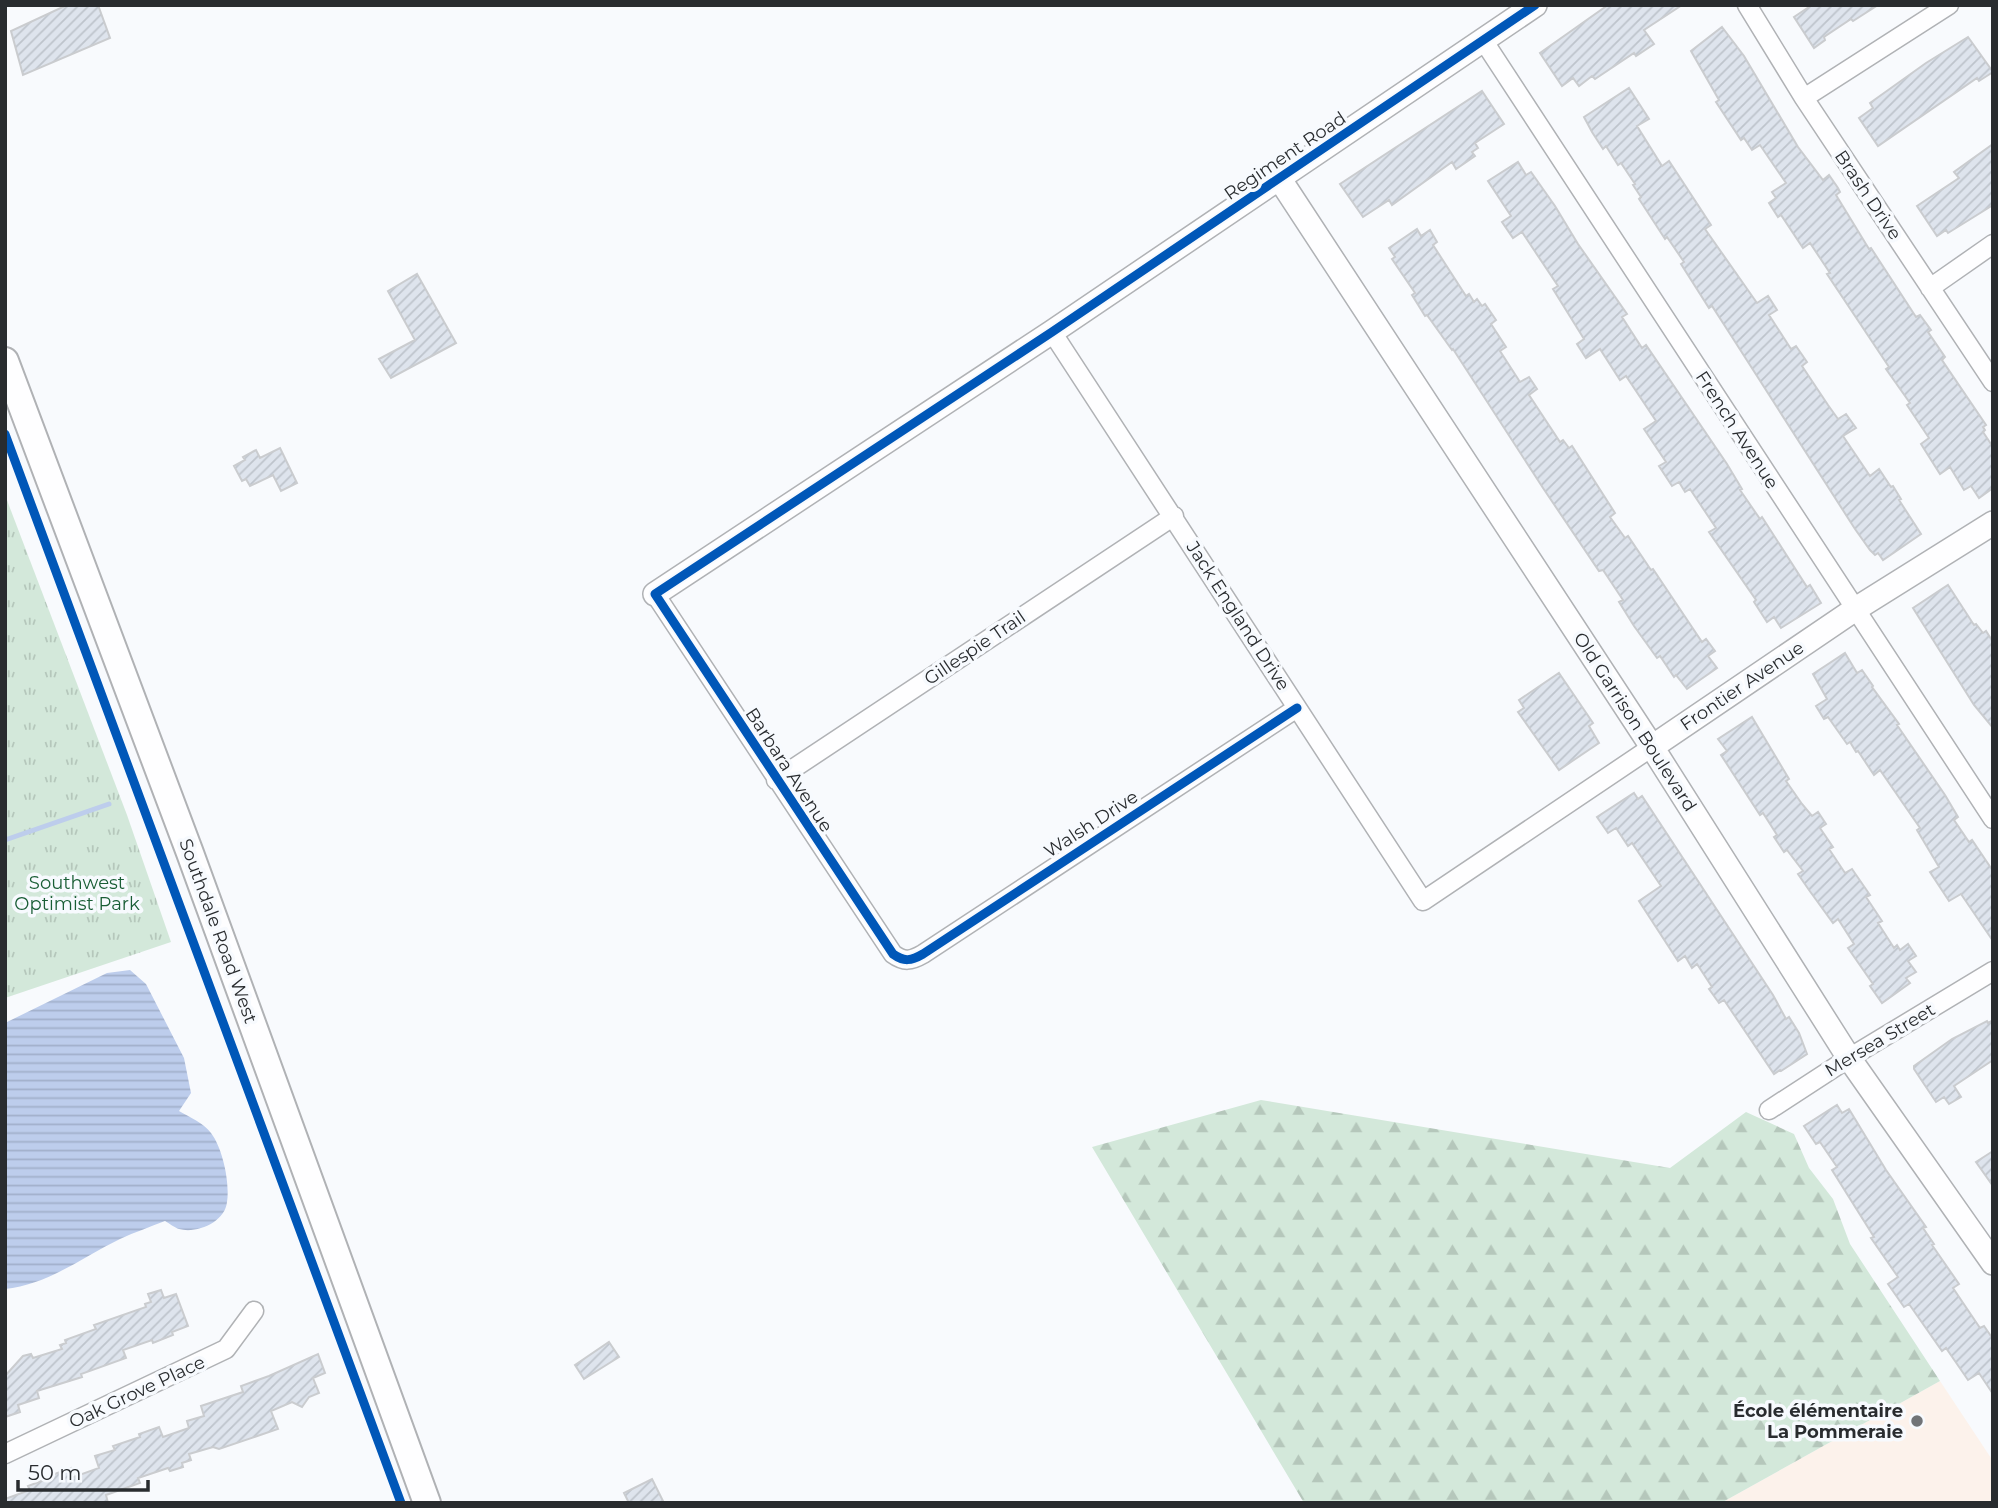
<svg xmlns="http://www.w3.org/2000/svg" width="1998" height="1508" font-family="Montserrat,sans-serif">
<defs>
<pattern id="forest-firs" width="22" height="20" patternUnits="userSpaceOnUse" patternTransform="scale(1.75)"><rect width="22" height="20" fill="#d3e8da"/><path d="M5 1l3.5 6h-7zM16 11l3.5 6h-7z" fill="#b5c7bb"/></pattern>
<pattern id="park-tufts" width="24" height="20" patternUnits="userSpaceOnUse" patternTransform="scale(1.75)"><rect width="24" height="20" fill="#d3e8da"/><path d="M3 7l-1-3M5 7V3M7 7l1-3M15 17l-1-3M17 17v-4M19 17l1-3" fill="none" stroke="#b5c7bb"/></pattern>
<pattern id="water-rules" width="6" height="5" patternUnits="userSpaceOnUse" patternTransform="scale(1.75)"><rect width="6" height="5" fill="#bdcdec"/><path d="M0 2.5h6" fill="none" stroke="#a2b0cb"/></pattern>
<pattern id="building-hatch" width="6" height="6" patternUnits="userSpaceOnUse" patternTransform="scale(1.75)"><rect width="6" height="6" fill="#dee4ed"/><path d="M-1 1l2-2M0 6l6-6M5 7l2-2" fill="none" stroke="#bec4cc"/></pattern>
</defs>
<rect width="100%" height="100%" fill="#f8fafd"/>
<path fill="#fcf2eb" d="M1940,1381L1993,1461V1503H1721Z"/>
<path fill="url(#forest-firs)" d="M1261,1100L1670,1168L1746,1112L1794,1134L1809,1168L1833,1199L1850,1244L1940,1381L1721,1503H1304L1092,1147Z"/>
<path fill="url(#park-tufts)" d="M5,495L127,815L171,942L5,998Z"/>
<path fill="url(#water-rules)" d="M130,970L146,984L184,1058L191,1093L179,1111C189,1117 204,1123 211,1133C223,1149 230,1183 227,1202C225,1222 197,1234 179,1229C175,1228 169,1223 165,1221C150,1227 135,1232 120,1239C83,1257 47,1285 5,1289V1023L107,973Z"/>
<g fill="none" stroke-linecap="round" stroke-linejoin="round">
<path stroke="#bdcdec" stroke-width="5" d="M5,840L109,804"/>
</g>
<path fill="url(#building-hatch)" stroke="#cacccf" stroke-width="2" d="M67,5H98L110,38L23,75L11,31Z
M1608,5H1682L1644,30L1654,44L1636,56L1634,53L1595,79L1592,76L1579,86L1573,78L1562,86L1540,53Z
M1812,5H1878L1853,21L1851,19L1824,37L1825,40L1814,48L1794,17Z
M1722,27L1744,56L1798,147L1823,180L1829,175L1838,188L1840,192L1836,195L1869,249L1871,248L1916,317L1920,315L1931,330L1928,332L1945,357L1942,360L1986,425L1983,427L1985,430L1983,432L1993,447V488L1979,498L1971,486L1964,490L1950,467L1940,474L1921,444L1929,438L1907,405L1910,403L1886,369L1889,367L1827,274L1830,273L1810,243L1803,248L1781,215L1778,217L1769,203L1776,198L1772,192L1786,183L1760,145L1752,150L1744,138L1741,140L1716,102L1719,100L1691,51Z
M1968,37L1993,72L1979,81L1977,78L1878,146L1859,118L1873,108L1870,103L1926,63Z
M1629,88L1649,119L1637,126L1662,166L1669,161L1711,225L1705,229L1757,303L1768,296L1777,310L1769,315L1791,349L1796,346L1807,362L1802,366L1828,405L1838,419L1846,414L1856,428L1843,436L1870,476L1879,469L1891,487L1893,486L1901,499L1899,500L1921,534L1883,560L1878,553L1875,555L1870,550L1855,529L1732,337L1712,306L1709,308L1681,264L1684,262L1667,237L1665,239L1639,199L1641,197L1633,185L1635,184L1621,163L1618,165L1606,146L1603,149L1592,132L1584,117Z
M1482,91L1504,124L1475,143L1478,148L1472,152L1475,156L1456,169L1452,162L1392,205L1389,200L1363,217L1340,184Z
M1993,144V205L1948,233L1946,230L1937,236L1917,206L1959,178L1954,172Z
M1518,162L1526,175L1531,172L1555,206L1578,244L1627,314L1622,317L1642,348L1646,345L1727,464L1742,489L1740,490L1760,519L1762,517L1807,587L1810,585L1821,603L1781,628L1774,617L1767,622L1754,602L1756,600L1709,532L1716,528L1690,489L1685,492L1679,482L1672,486L1659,466L1666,462L1644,429L1656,421L1626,376L1620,380L1600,349L1586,358L1577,344L1584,339L1553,289L1558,286L1522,232L1513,238L1502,222L1511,216L1488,181Z
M1417,229L1421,236L1430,230L1437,242L1433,245L1466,296L1469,294L1474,302L1477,299L1482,306L1485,304L1496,320L1491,324L1506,347L1500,351L1520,382L1529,377L1537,389L1529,395L1560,442L1563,440L1569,448L1572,446L1615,513L1610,517L1625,538L1628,536L1651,570L1653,569L1702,642L1706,639L1715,651L1708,656L1717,668L1687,689L1676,675L1674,677L1660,656L1657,658L1634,626L1619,602L1623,600L1603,570L1599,571L1543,488L1453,349L1452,350L1427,315L1425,316L1412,295L1415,293L1392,259L1395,257L1389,248Z
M417,274L456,343L391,378L379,359L415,340L388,291Z
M280,448L297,483L281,491L273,475L250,486L246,479L242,481L234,466L245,460L243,457L256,450L260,458Z
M1948,585L1974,625L1976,624L1983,633L1986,631L1993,642V728L1974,705L1913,608Z
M1845,653L1857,673L1862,670L1873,686L1872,687L1899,724L1897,725L1945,795L1958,817L1954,820L1969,842L1972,840L1993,871V941L1961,894L1949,901L1930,872L1939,867L1917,830L1920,828L1880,770L1874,775L1858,751L1856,752L1850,742L1847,744L1828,717L1824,719L1816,706L1827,699L1813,674Z
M1559,673L1593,723L1589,726L1599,743L1559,770L1518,712L1524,708L1519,700Z
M1752,717L1789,779L1786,781L1802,804L1812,816L1818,812L1826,824L1820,828L1833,847L1829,849L1845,873L1852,869L1870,895L1866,897L1882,921L1878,923L1894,948L1897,945L1900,950L1908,944L1916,956L1908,961L1916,972L1906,978L1910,983L1882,1003L1870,986L1873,984L1848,948L1854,944L1838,919L1833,923L1809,890L1798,874L1803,871L1787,850L1784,852L1774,837L1777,835L1763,813L1760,815L1721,755L1727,751L1718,739Z
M1634,793L1638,799L1642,796L1773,995L1786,1019L1789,1017L1799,1033L1807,1054L1781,1071L1780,1070L1774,1074L1724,1000L1719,1003L1709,989L1712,987L1697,964L1692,968L1685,956L1678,961L1639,901L1661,886L1632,843L1628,846L1616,828L1608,833L1597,817Z
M1993,1020V1060L1954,1086L1961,1097L1949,1104L1944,1097L1936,1102L1914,1069V1066L1952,1039L1987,1021L1988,1023Z
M1837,1105L1842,1113L1849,1109L1886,1170L1926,1227L1923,1228L1934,1244L1932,1245L1959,1284L1953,1288L1980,1328L1984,1326L1993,1339V1394L1979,1373L1968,1380L1946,1348L1942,1351L1909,1304L1904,1307L1888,1284L1898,1277L1871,1238L1874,1237L1832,1170L1837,1167L1820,1142L1816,1144L1804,1126Z
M1993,1151V1186L1976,1162Z
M161,1290L164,1298L176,1294L188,1326L172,1332L173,1335L153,1343L152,1340L123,1350L126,1358L81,1374L82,1377L37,1391L39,1398L18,1405L20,1412L5,1417V1376L23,1356L31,1354L33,1358L62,1349L60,1345L66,1343L65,1340L96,1329L94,1325L146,1307L145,1304L151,1302L148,1294Z
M609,1342L619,1357L584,1379L575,1365Z
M318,1354L325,1373L313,1378L319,1393L309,1397L302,1407L292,1402L271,1411L278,1429L219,1449L213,1447L189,1454L191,1460L182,1463L183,1467L170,1471L168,1468L138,1478L140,1483L106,1495L108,1503H5V1499L30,1490L28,1486L52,1477V1475L71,1468L74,1477L99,1468L95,1456L115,1450L113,1446L140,1437L139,1434L159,1427L163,1437L189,1428L187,1421L204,1416L201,1406L243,1392L241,1386L269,1376Z
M652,1479L664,1503H629L624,1493Z"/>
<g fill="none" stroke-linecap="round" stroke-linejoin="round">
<defs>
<path id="minor" d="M1747,5L1804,98L1993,382
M1483,40L1993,819
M1804,98L1949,5
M1930,288L1993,244
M1052,332L1423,901L1652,747
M655,594L893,954C904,962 911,961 923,954L1297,708
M776,780L1174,516
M1769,1110L1849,1058L1993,971
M5,1454L226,1349L254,1311"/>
<path id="tertiary" d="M1279,178L1652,747L1849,1058L1993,1263
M655,594L1052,332L1535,5
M1652,747L1854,610L1993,523"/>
<path id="secondary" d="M5,361L190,853L427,1503"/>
</defs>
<use href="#minor" stroke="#b0b2b5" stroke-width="21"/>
<use href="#tertiary" stroke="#b0b2b5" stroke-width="26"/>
<use href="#secondary" stroke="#b0b2b5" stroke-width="30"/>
<use href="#minor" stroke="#fefeff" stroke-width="18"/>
<use href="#tertiary" stroke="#fefeff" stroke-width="23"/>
<use href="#secondary" stroke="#fefeff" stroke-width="26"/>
<defs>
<path id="cycleway" d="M5,434L401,1503
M1297,708L923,954C911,961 904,962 893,954L655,594L1052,332L1535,5"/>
</defs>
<use href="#cycleway" stroke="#f7fafe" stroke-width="13"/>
<use href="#cycleway" stroke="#0057b8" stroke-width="9"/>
</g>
<circle fill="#717477" stroke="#f7fafe" stroke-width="2.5" cx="1917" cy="1421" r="7"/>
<g text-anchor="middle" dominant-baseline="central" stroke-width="7" stroke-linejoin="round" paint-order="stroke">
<g font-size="18" fill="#292c2f" stroke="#f7fafe">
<text transform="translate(1285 156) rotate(-34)">Regiment Road</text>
<text transform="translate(1868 195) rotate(56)">Brash Drive</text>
<text transform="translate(1737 430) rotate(57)">French Avenue</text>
<text transform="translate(1238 616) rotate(57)">Jack England Drive</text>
<text transform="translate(975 648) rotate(-34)">Gillespie Trail</text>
<text transform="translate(1742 686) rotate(-34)">Frontier Avenue</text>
<text transform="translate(1635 722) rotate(57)">Old Garrison Boulevard</text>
<text transform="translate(789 770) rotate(57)">Barbara Avenue</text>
<text transform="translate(1091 824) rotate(-33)">Walsh Drive</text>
<text transform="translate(218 931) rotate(70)">Southdale Road West</text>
<text transform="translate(1880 1040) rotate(-31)">Mersea Street</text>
<text transform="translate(137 1392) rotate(-25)">Oak Grove Place</text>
</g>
<g font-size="18" fill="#195e35" stroke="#f7fafe">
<text x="77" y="883">Southwest<tspan x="77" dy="21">Optimist Park</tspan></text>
</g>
<g font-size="18" font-weight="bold" fill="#292c2f" stroke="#f7fafe" text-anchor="end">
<text x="1903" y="1411">École élémentaire<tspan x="1903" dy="21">La Pommeraie</tspan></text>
</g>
</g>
<rect width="1998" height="1508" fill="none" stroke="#292c2f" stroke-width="14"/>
<path d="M18 1480v10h130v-10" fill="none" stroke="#292c2f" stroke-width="3.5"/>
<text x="28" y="1480" font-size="21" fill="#292c2f" stroke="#f7fafe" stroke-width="5" paint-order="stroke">50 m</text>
</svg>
